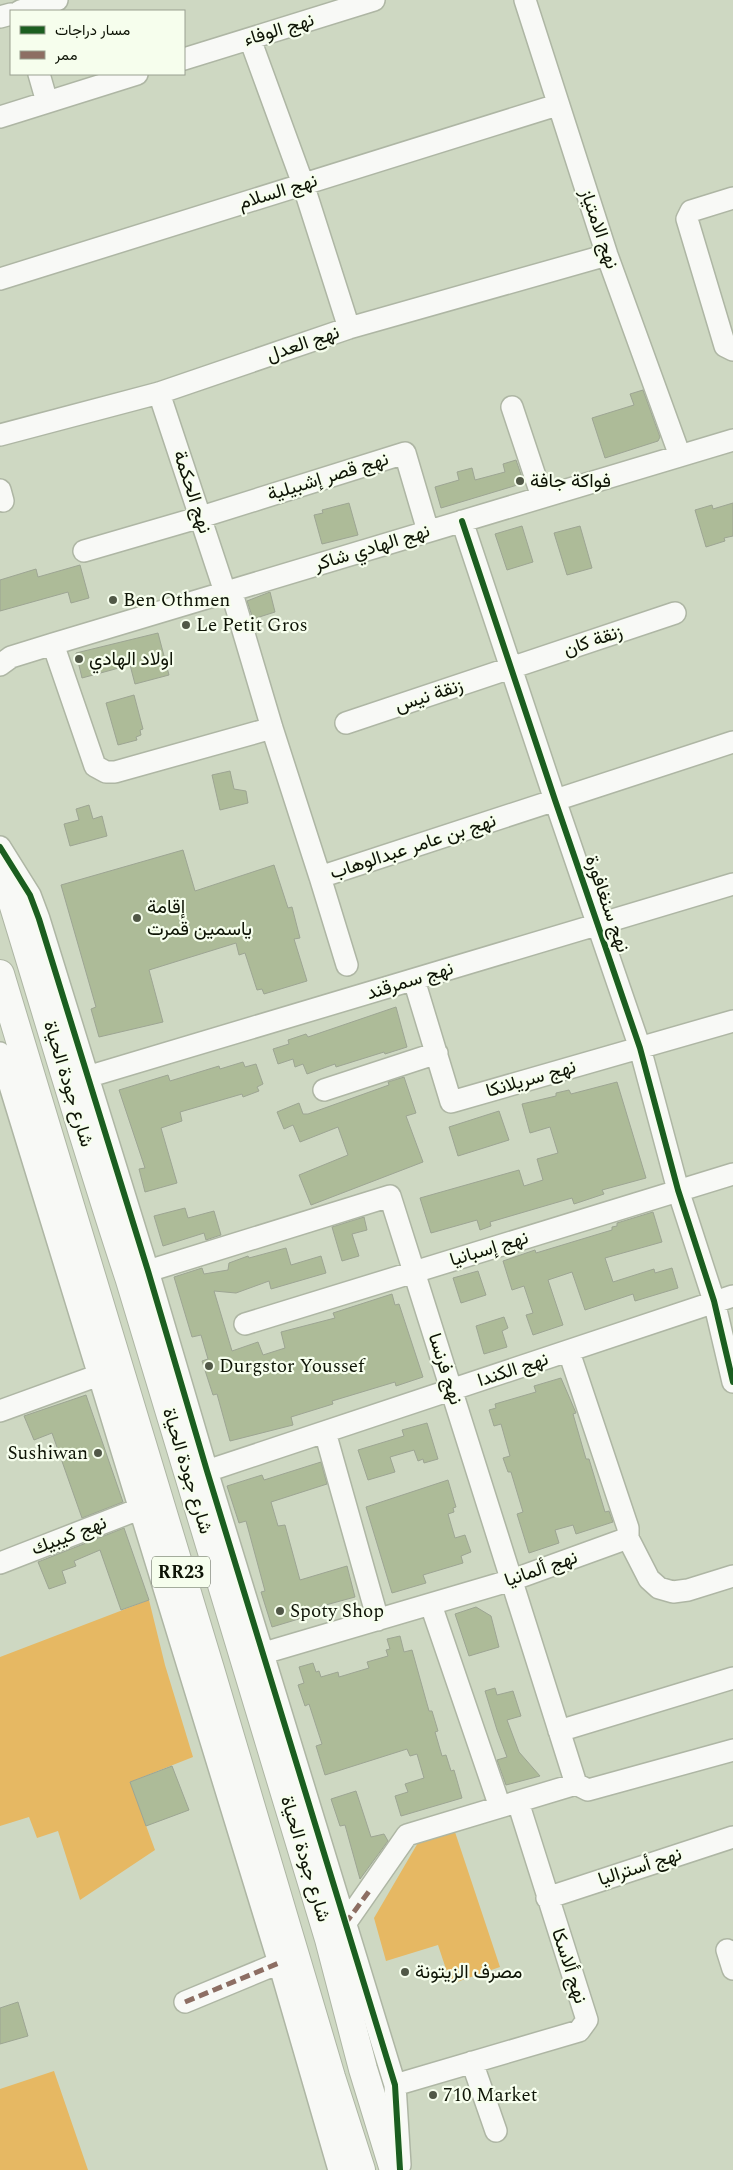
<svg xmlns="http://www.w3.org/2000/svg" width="733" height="2170" font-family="Spectral,Vazirmatn,serif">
<rect width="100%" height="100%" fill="#ced8c2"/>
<path fill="#e6b863" d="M149,1600L165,1665L193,1757L130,1782L155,1850L80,1900L58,1831L37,1838L29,1817L0,1826V1657Z
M454,1829L500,1967L451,1984L438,1945L386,1961L374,1918L419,1841Z
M54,2071L88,2170H0V2089Z"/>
<path fill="#adbb98" stroke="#9da593" d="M643,390L660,437L658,441L605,458L592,418L634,405L630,394Z
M516,460L524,483L441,508L435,487L459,480L457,472L472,468L475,480L505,472L503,464Z
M349,503L358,535L322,544L314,515L323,513L322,510Z
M733,503V536L724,538L725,541L706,547L695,510L712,505L713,509Z
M522,526L533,562L507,570L495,534Z
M580,526L592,568L567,575L554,533Z
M80,565L89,598L71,603L68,592L0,611V580L36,569L38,577Z
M270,592L275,612L253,619L247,601Z
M158,633L169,675L135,684L130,665L82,678L76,653Z
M134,695L143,729L140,730L141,735L136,737L137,740L118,745L106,703Z
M230,771L234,789L246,791L248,803L220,810L212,775Z
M89,805L93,819L102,816L107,836L70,846L64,824L79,820L76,809Z
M183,850L195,891L274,865L288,908L292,907L300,938L294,939L307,981L264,994L262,989L257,990L245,953L239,955L236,943L149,970L163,1022L99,1037L91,1009L96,1007L61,885Z
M396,1007L407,1047L385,1054L384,1052L336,1067L335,1064L307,1074L303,1064L295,1067L293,1059L278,1064L273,1049L289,1044L288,1040L306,1034L308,1037Z
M243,1062L245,1067L256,1064L263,1084L257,1087L259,1091L243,1097L242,1094L180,1112L182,1121L161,1128L177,1183L145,1192L139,1169L145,1168L119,1090L168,1075L170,1081L219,1066L220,1069Z
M404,1077L416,1113L406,1116L423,1162L311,1205L299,1175L348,1155L338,1127L300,1142L293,1125L284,1129L277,1112L299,1103L303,1114H308L389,1085L388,1082Z
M617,1082L646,1178L602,1190L604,1194L574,1204L572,1198L490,1222L491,1226L480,1230L477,1220L431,1233L420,1198L519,1170L524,1186L543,1180L537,1159L558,1153L550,1127L530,1133L522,1104L556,1096V1093L569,1090L571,1094Z
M499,1111L509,1140L458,1156L449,1127Z
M185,1208L188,1218L214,1211L221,1235L206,1240L204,1233L163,1246L154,1216Z
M653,1212L662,1242L605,1258L613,1282L654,1269L655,1273L672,1268L678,1288L635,1301L633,1294L585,1310L572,1272L548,1280L563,1325L533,1335L526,1315L533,1313L524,1286L512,1290L503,1261L535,1250L536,1253L612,1230V1227L617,1226V1223Z
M364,1217L367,1230L352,1234L359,1256L342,1261L332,1227Z
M286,1248L291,1265L321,1256L326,1273L271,1289L269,1281L236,1293L214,1291L232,1351L258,1342L263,1355L285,1348L281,1332L335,1318L333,1313L392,1294L395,1305L399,1304L423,1377L396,1386L395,1382L332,1401L333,1404L291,1417L293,1425L230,1441L217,1394L213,1395L202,1361L208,1359L201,1335L192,1337L174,1277L202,1268L204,1274L228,1270L229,1263L248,1256L249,1258Z
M478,1271L486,1295L461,1303L453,1278Z
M504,1317L508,1328L502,1331L507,1347L484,1354L476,1326Z
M561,1378L576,1413L573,1414L586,1459H589L605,1512L609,1511L613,1522L576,1534L573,1525L555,1530L559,1543L529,1553L517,1514L523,1512L511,1472H508L503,1458L510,1456L501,1424L494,1426L489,1410L496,1408L495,1404L536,1392L534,1386Z
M86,1395L123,1502L82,1518L52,1433L34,1440L24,1416Z
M427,1423L438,1459L424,1463L423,1459L418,1461L414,1450L390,1457L395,1472L368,1480L358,1450L404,1436L402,1430Z
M321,1462L327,1484L271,1502L278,1526L285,1525L300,1580L347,1566L355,1597L300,1612L302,1618L272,1627L261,1592L265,1591L246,1521L239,1523L227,1486L262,1475L264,1480Z
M448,1480L456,1507L453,1508L454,1512L448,1514L455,1538L465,1535L471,1552L461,1556L463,1563L423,1575L426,1583L392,1593L366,1507Z
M124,1528L149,1600L121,1610L100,1550L74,1561L76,1566L62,1571L66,1583L49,1589L38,1562Z
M476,1607L491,1616L499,1647L469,1656L455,1614Z
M400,1636L404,1652L412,1650L429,1711H432L438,1731L435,1732L442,1756L446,1755L451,1771L454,1770L462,1798L401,1816L395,1796L408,1792L405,1784L424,1778L417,1754L410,1756L407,1749L325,1775L316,1746L322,1744L309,1704L305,1706L298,1685L304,1683L299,1667L313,1663L316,1672L319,1671L321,1677L338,1672L339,1677L369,1668L367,1662L388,1656L386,1650L390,1649L387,1639Z
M495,1688L497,1695L513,1691L521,1716L507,1720L519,1752L540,1776L506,1785L497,1760L507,1757L497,1730L485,1691Z
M172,1766L189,1810L146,1826L130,1782Z
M356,1791L371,1837L384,1834L388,1841L360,1879L345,1825L340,1826L331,1799Z
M18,2002L28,2036L0,2044V2008Z"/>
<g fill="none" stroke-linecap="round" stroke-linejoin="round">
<defs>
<path id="minor" d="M525,0L607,255L680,456
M20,11L57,0
M0,17L11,14
M250,39L303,184L349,328
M184,59L374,0
M39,74L47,102
M0,117L137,74
M733,198L691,211L687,219L725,346L733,350
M0,279L557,105
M159,393L225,592
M512,407L542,497
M0,435L159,393L349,328L607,255
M0,490L3,501
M462,521L555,800L640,1048L678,1190L714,1301L733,1382
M84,551L201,517L405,453L428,531
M231,590L272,728L320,877L733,742
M53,644L95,766L106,772H115L272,728
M0,665L11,657L53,644L733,440
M346,723L675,613
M0,847L30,895L39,919L148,1271L207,1471L395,2085L400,2165
M320,877L347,965
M414,980L451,1102L733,1021
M0,1053L279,1963L339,2170
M87,1077L733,884
M324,1090L437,1053
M148,1271L390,1196L576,1784
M245,1324L733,1174
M569,1352L628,1528V1538L649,1579L659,1588L673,1592L688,1590L733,1576
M0,1411L99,1375
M325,1432L378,1620
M207,1471L733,1296
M0,1563L139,1509
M431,1605L500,1807
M264,1653L512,1580L628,1538
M559,1731L733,1678
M547,1898L733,1837
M345,1924L407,1835L576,1784L588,1790L733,1750
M727,1950L733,1969
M185,2002L279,1963
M472,2062L496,2131
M395,2085L579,2031L587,2020L518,1802"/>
<path id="highway" d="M0,861C43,999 83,1139 129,1277L329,1939L363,2069L394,2170
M0,974L210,1669L331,2077L361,2170"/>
</defs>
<use href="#minor" stroke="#aeb6a4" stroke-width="24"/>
<use href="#highway" stroke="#aeb6a4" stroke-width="30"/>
<use href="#minor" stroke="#f8f9f6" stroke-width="21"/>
<use href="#highway" stroke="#f8f9f6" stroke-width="28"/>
<path stroke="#8d6e63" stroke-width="5" stroke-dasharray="10 5" stroke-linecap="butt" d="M345,1924L370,1890
M185,2002L279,1963"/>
<defs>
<path id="cycleway" d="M462,521L555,800L640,1048L678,1190L714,1301L733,1382
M0,847L30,895L39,919L148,1271L207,1471L395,2085L400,2170"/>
</defs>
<use href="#cycleway" stroke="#f6feed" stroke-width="9"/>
<use href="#cycleway" stroke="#1b5e20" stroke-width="6"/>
</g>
<g fill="#515847" stroke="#f6feed" stroke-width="2">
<circle cx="520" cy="481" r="5"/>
<circle cx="113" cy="600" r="5"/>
<circle cx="186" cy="625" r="5"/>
<circle cx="79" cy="659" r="5"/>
<circle cx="137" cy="918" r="5"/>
<circle cx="209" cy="1366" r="5"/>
<circle cx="98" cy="1453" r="5"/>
<circle cx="280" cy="1611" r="5"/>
<circle cx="405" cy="1972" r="5"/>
<circle cx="433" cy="2095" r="5"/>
</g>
<g text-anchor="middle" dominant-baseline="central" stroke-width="4.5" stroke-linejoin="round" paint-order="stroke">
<rect fill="#f6feed" stroke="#535a4b" stroke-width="1" x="152" y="1556.5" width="58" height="31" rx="4"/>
<g font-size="18" font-weight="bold" fill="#0d1305">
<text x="181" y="1572">RR23</text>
</g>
<g font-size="19" fill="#0d1305" stroke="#f6feed">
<text transform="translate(279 30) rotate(-17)">نهج الوفاء</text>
<text transform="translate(278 192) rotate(-17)">نهج السلام</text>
<text transform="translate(599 229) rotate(71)">نهج الامتياز</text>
<text transform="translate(303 344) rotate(-19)">نهج العدل</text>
<text transform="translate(328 477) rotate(-17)">نهج قصر إشبيلية</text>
<text transform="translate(192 492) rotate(72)">نهج الحكمة</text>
<text transform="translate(372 548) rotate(-17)">نهج الهادي شاكر</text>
<text transform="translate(593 641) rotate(-19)">زنقة كان</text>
<text transform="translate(429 696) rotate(-18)">زنقة نيس</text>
<text transform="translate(413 847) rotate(-18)">نهج بن عامر عبدالوهاب</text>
<text transform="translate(607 904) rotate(71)">نهج سنغافورة</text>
<text transform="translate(410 981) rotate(-17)">نهج سمرقند</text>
<text transform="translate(531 1079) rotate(-16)">نهج سريلانكا</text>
<text transform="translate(68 1084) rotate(73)">شارع جودة الحياة</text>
<text transform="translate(489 1249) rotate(-17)">نهج إسبانيا</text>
<text transform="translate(445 1369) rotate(72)">نهج فرنسا</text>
<text transform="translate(513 1370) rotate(-18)">نهج الكندا</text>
<text transform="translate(187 1471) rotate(73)">شارع جودة الحياة</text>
<text transform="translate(69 1536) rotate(-21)">نهج كيبيك</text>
<text transform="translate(541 1569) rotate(-19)">نهج ألمانيا</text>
<text transform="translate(305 1859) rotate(73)">شارع جودة الحياة</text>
<text transform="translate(640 1867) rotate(-18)">نهج أستراليا</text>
<text transform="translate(569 1966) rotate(72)">نهج ألاسكا</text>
</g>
<g font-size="19" fill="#0d1305" stroke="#f6feed" text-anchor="start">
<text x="530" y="481">فواكة جافة</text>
<text x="123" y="600">Ben Othmen</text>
<text x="196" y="625">Le Petit Gros</text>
<text x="89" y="659">اولاد الهادي</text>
<text x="147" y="907">إقامة<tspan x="147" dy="22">ياسمين قمرت</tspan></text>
<text x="219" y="1366">Durgstor Youssef</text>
<text x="88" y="1453" text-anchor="end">Sushiwan</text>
<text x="290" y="1611">Spoty Shop</text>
<text x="415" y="1972">مصرف الزيتونة</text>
<text x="443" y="2095">710 Market</text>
</g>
</g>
<rect x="10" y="10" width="175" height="65" fill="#f6feed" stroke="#99a090"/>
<rect x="20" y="26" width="25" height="8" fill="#1b5e20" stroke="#99a090"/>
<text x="55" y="35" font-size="15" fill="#0d1305">مسار دراجات</text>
<rect x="20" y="51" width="25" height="8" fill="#8d6e63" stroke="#99a090"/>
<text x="55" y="60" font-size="15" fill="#0d1305">ممر</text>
</svg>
